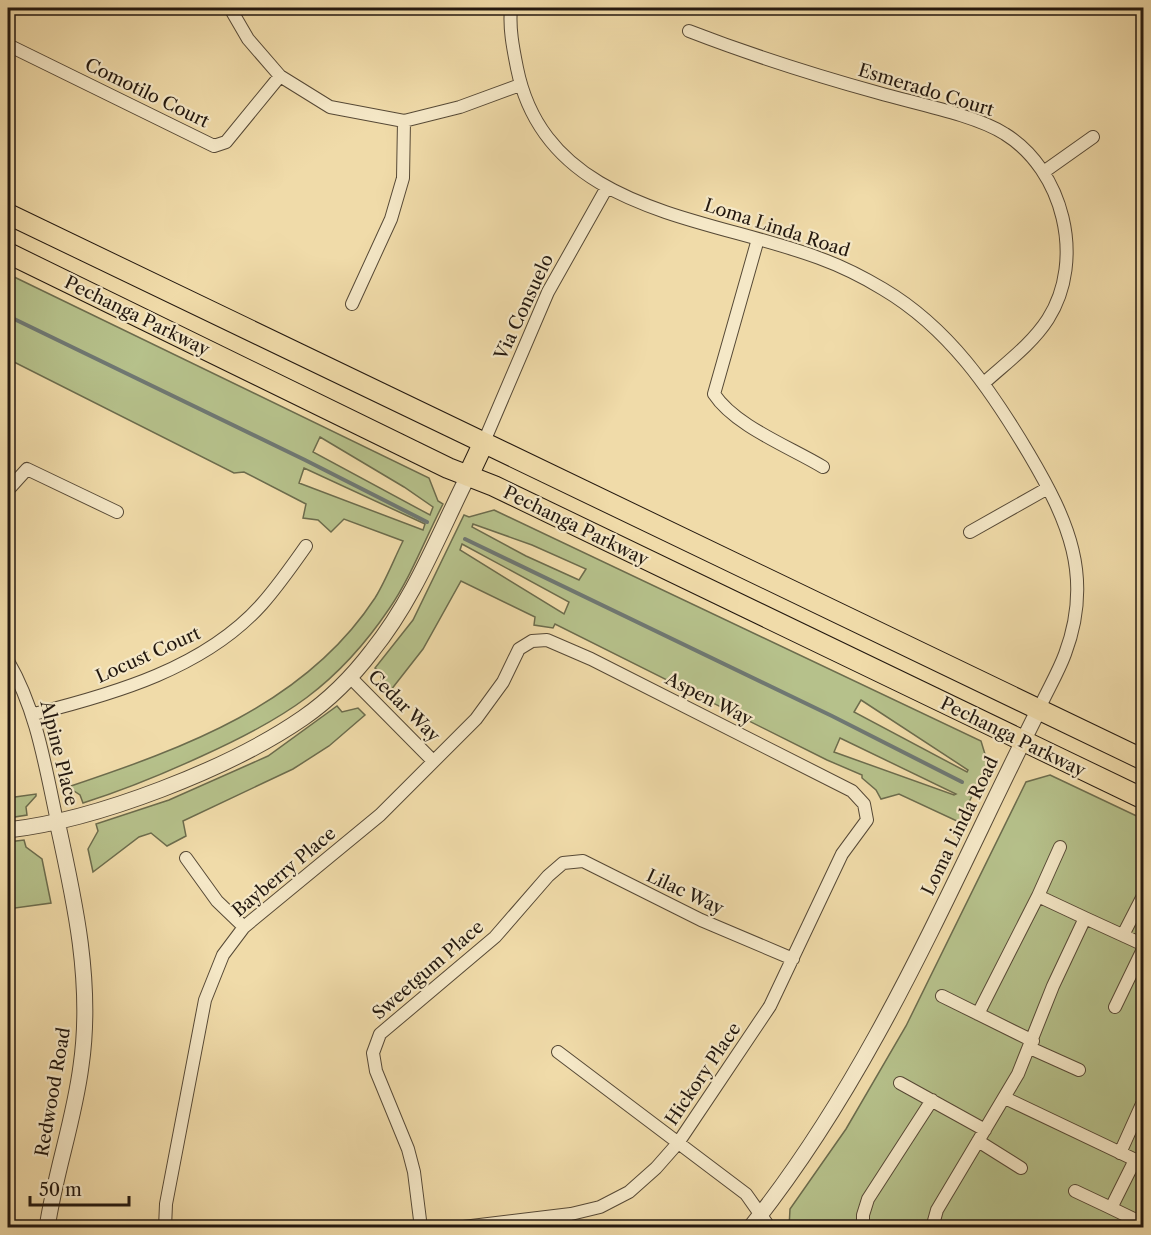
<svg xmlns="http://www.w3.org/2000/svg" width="1151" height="1235" font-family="'Libre Caslon Text',serif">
<rect width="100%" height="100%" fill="#f0dba9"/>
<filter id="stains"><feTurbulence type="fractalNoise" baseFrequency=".00333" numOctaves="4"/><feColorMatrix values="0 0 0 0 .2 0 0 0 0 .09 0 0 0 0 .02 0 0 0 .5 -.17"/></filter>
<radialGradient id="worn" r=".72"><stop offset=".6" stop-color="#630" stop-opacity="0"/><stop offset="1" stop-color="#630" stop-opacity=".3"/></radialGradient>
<path fill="#b6c18b" stroke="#6c6c4d" stroke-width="1.5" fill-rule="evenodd" d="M8,274L429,478L438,501L443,504C425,539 411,577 389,609C337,686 284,719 202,756C163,774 124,790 83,803L80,795L68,787C184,748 305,705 375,598C386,580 394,559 403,541L344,519L331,532L318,520L303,518L306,504L244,472L234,473L8,359ZM320,437L404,487L433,507L430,515L313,452ZM304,468L425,524L423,530L299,483Z
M494,510L981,741L988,764L959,822L899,794L881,799L876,790L862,778V775L827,760L555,624L553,628L534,625L535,617L461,581L423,649L387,695L381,688V672L375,668L413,620L464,515L469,517ZM473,524L532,545L586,569L579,580L526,556L472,527ZM462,544L569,602L564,614L460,550ZM861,700L968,770L967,772L854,712ZM840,738L956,794L954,795L834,752Z
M337,706L342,712L358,708L365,715L329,746L293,769L183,821L186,836L167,846L151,833L139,837L93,872L88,849L98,831L96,824L169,800L268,756Z
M1050,775L1143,819V1227L789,1228L790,1209L846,1129L906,1026L1026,782Z
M36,794V796L26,807L27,815L8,818V798Z
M24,840L26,847L42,859L51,903L8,909V842Z"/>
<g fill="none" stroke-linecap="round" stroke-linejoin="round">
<path stroke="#6f7873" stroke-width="4" d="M8,316L305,460L427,522
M465,539L832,716L962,782"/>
<defs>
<path id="minor" d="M230,8L248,39L280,76L330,107L404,121L460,107L520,85
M511,8C509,28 513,48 517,68C546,212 707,216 819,258C841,266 863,277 883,289C949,328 991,390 1029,454C1068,520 1094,577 1065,654C1058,673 1047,691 1039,709
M689,31C751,55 814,75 879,93C913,103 976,115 1005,134C1063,170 1086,259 1048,319C1032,344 1006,363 984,383
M8,45L214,146L226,142L280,76
M1045,171L1093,137
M758,239L714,394C735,426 790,447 823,467
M352,304L391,219L403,178L404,121
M483,444L548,292L606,189
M8,490L27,469L117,512
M970,532L1048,488
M1144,624V626
M8,661C37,711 45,766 57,821
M350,677L433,761
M34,714C114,694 205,668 262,604C278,586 292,566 306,546
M186,858L217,901L244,927
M1038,896L1060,847
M1123,935L1144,894
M942,996L1033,1041
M1115,1007L1144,947
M978,1014L1038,896L1085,918
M1030,1048L1079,1070
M558,1052L746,1194L770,1228
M900,1083L985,1130
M1005,1098L1144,1164
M978,1141L1021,1168
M1120,1153L1142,1104
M1135,1160L1111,1208L1144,1224
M1075,1191L1111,1208
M165,1228L166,1204L205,1000L223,955L244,927L380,815L476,719L503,682L519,649L532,641L547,640L591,659L852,791L864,804L867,820L842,854L770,1006L678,1143L656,1168L629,1192L600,1207L571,1214L455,1228
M421,1228L414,1172L408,1149L376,1071L373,1053L380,1034L495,937L548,876L563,863L583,861L701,920L793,959
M863,1228V1215L868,1199L932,1100
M932,1228L937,1210L1018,1074L1053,986L1085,918L1144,945"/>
<path id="tertiary" d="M8,830C97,820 229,769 303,718C329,700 353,676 372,651C414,599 438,536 468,476
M47,1228C55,1173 74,1121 81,1066C93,984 75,902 57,821
M750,1228C875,1072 950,886 1039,709"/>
<path id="primary" d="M8,214L1144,760
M8,253L448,468L494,486L1144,799
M468,476L483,444"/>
</defs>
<use href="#minor" stroke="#564936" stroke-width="14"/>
<use href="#tertiary" stroke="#564936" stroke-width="17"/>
<use href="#primary" stroke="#23180f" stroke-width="22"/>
<use href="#minor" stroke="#f5e8c7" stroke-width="12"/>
<use href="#tertiary" stroke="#f5e8c7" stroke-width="15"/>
<use href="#primary" stroke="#f0dba9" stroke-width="20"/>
</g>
<g text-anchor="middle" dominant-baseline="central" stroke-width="4.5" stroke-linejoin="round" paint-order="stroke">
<g font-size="18" fill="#23180f" stroke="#f5e8c7">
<text transform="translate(926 90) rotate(17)">Esmerado Court</text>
<text transform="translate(147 93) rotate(26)">Comotilo Court</text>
<text transform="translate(777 228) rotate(18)">Loma Linda Road</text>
<text transform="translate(524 307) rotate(-65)">Via Consuelo</text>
<text transform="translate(137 316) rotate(26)">Pechanga Parkway</text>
<text transform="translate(576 526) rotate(26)">Pechanga Parkway</text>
<text transform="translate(148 655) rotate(-24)">Locust Court</text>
<text transform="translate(709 699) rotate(27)">Aspen Way</text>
<text transform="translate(404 706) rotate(45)">Cedar Way</text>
<text transform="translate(1013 737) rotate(26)">Pechanga Parkway</text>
<text transform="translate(59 753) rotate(76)">Alpine Place</text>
<text transform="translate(960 826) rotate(-64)">Loma Linda Road</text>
<text transform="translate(284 872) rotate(-40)">Bayberry Place</text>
<text transform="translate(685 892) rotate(25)">Lilac Way</text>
<text transform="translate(428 970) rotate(-41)">Sweetgum Place</text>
<text transform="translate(703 1074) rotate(-56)">Hickory Place</text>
<text transform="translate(53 1092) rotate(-80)">Redwood Road</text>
</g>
</g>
<rect width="1151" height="1235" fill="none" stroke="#f0dba9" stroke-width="30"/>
<rect x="9" y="9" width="1133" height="1217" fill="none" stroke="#23180f" stroke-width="3"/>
<rect x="15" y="15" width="1121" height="1205" fill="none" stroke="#23180f" stroke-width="1.5"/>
<path d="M30 1196v9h99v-9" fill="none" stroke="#23180f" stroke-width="3"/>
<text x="39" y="1196" font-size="18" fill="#23180f" stroke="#f5e8c7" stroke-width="4.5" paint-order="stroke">50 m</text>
<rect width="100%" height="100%" filter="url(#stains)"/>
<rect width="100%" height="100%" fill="url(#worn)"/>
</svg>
